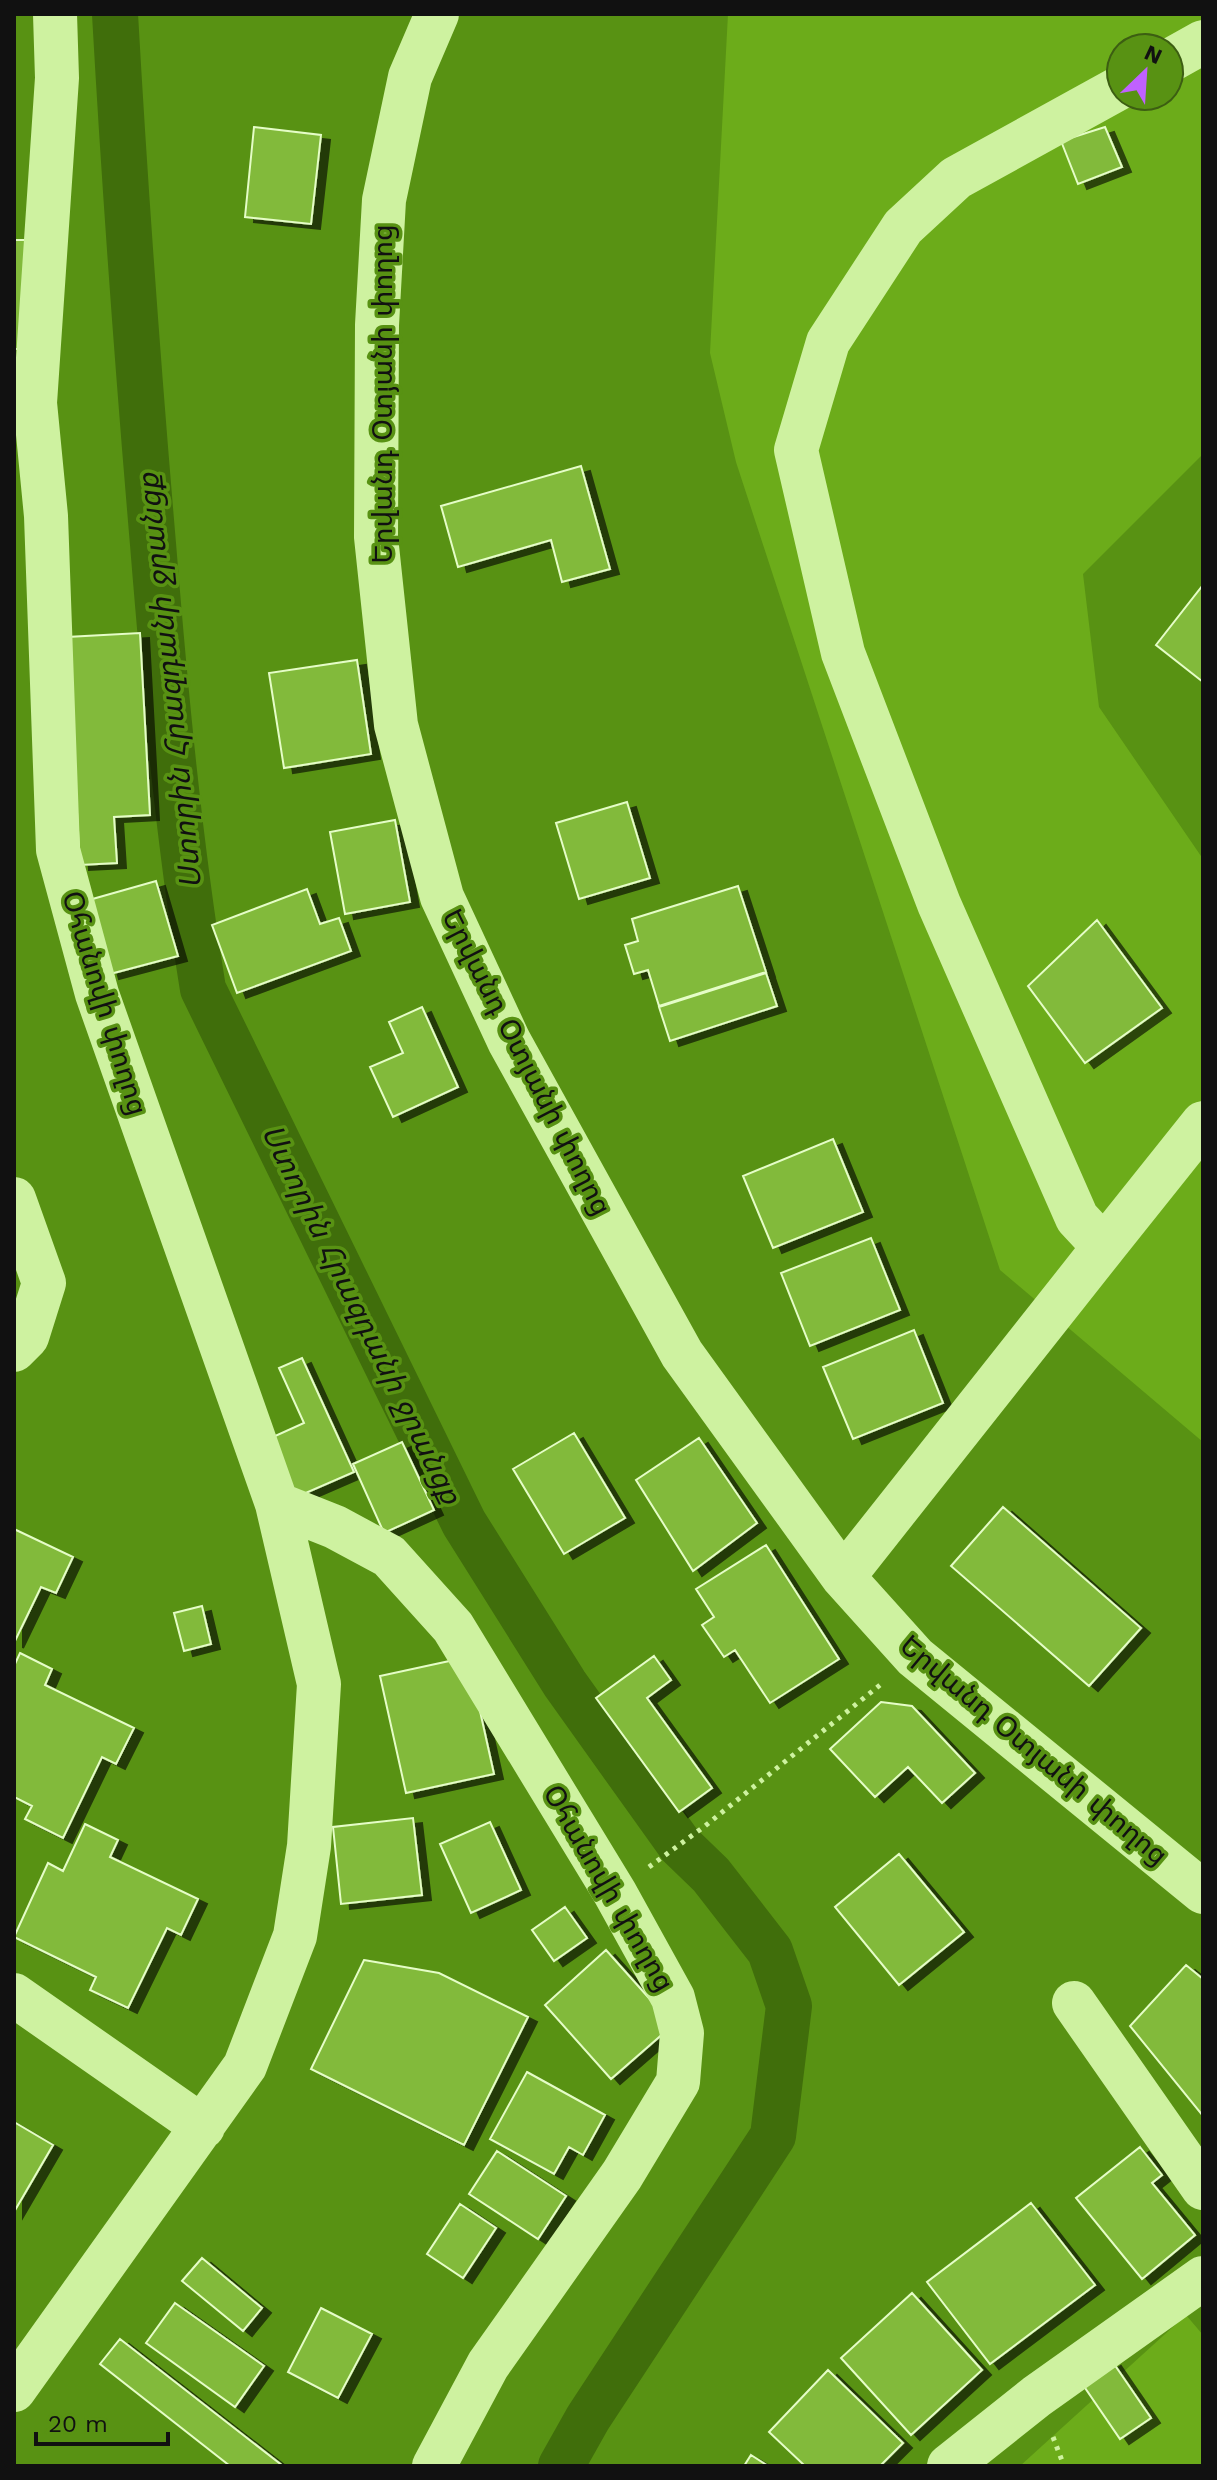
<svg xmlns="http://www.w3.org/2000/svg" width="1217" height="2480" font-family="'Work Sans','Noto Sans Armenian',sans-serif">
<defs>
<filter id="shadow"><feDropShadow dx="9" dy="5" stdDeviation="0" flood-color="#0009"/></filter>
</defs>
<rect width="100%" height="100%" fill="#589213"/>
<path fill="#6cac1a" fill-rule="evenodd" d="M728,14H1203V454L1083,574L1099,707L1203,859V1442L1000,1270L736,462L710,353ZM1121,48H1169V96H1121Z
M1186,2315L1203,2335V2466H1020Z"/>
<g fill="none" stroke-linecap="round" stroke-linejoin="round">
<path stroke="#406e0b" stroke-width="46" d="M115,14C125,191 138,368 153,544C165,693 179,841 203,989L464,1523L565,1684L680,1845L711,1875L770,1951L789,2006L773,2136L588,2418L561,2466"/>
</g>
<path fill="#82ba3b" stroke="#e5fdc7" stroke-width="2" filter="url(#shadow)" d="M254,127L321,135L311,224L245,217Z
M1105,127L1122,167L1078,184L1061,141Z
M14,240H26L28,349H14Z
M581,466L610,569L562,582L551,540L458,567L441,506Z
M1203,585V682L1156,645Z
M140,633L150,815L114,817L117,863L80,865L67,637Z
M357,660L371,754L284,768L269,673Z
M627,802L650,878L579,899L556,823Z
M395,820L410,902L345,914L330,832Z
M156,881L178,956L110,974L89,900Z
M738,886L766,972L659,1006L648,970L634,974L625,945L638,941L632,919Z
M307,889L320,924L339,918L351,951L237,993L212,925Z
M1097,920L1162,1008L1085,1063L1028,986Z
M766,973L777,1006L670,1041L659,1007Z
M422,1007L458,1087L393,1117L370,1067L403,1053L389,1022Z
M833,1139L863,1212L773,1248L743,1176Z
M871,1238L900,1310L810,1346L781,1273Z
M914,1330L943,1403L853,1439L823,1367Z
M302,1358L354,1472L292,1499L264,1441L304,1423L279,1368Z
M574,1433L625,1518L564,1554L513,1469Z
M699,1438L757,1523L693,1571L636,1480Z
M402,1442L434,1510L384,1533L353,1464Z
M1003,1507L1141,1628L1089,1686L951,1566Z
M14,1529L73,1557L56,1593L41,1587L14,1643Z
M766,1545L839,1659L770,1703L735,1650L724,1657L702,1625L714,1617L696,1589Z
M202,1606L211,1644L184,1651L174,1613Z
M20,1653L52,1669L45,1685L134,1728L116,1764L102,1757L63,1838L25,1819L32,1806L14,1797V1666Z
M654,1656L671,1680L647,1698L712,1788L679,1812L596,1698Z
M468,1657L494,1774L406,1793L380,1676Z
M881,1702L912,1706L975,1773L942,1803L908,1767L875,1797L830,1749Z
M413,1818L422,1895L341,1904L333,1827Z
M490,1822L521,1890L471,1913L440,1844Z
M85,1824L118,1840L110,1857L198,1899L181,1935L167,1928L128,2008L90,1990L96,1977L14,1937L48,1863L63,1871Z
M899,1854L964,1932L899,1985L835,1907Z
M565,1907L587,1938L554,1961L532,1930Z
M606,1950L673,2025L611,2079L545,2005Z
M364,1960L439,1973L528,2017L464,2145L311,2069Z
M1186,1965L1203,1979V2116L1130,2026Z
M527,2072L605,2115L583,2155L569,2147L554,2174L490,2139Z
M14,2122L53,2145L14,2212Z
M1140,2147L1162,2175L1152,2183L1195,2235L1142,2279L1076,2198Z
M497,2151L566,2196L538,2239L469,2194Z
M1031,2203L1095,2285L990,2364L927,2282Z
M460,2204L496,2228L463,2278L427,2254Z
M202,2258L262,2308L243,2331L182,2281Z
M912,2293L982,2370L911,2435L841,2358Z
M175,2303L264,2366L235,2407L146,2343Z
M321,2308L372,2334L338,2398L288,2372Z
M120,2339L283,2466H230L100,2364Z
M1112,2361L1151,2418L1120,2439L1081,2382Z
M828,2370L903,2443L880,2466H805L769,2432Z
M751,2455L768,2466H744Z"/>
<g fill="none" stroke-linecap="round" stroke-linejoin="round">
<path stroke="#cef2a0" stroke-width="5" stroke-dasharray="4 6" stroke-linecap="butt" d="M649,1867L705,1826L880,1685
M1053,2437L1064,2466"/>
<path stroke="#cef2a0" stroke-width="44" d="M437,14L410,77L384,200L377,325L376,537L396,725L442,897L509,1041L682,1354L843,1577L915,1657L1203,1892
M1169,61L1203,42
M14,1199L44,1283L27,1337L14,1350
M1104,1247L1203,1123
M277,1504L335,1527L389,1556L453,1627L615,1893L673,1998L682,2033L678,2082L622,2175L488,2365L434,2466
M843,1577L1104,1247L1077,1218L939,904L843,653L796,450L828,342L903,227L956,178L1121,87
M14,1995L203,2127
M1074,2003L1203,2188
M14,2390L245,2066L295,1936L309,1846L319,1684L277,1504L97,994L58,850L46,516L35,403L57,78L55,14
M949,2466L1037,2396L1203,2278"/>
</g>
<g text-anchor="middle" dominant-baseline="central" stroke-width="7" stroke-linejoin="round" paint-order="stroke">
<g font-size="28" fill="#111" stroke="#589213">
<text transform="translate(382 394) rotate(-90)">Երվանդ Օտյանի փողոց</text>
<text transform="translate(105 1003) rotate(73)">Օհանովի փողոց</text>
<text transform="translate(527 1062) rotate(63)">Երվանդ Օտյանի փողոց</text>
<text transform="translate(1034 1750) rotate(40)">Երվանդ Օտյանի փողոց</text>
<text transform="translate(609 1888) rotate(60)">Օհանովի փողոց</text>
</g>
<g font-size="30" font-style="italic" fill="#111" stroke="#589213">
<text transform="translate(169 681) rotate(-96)">Ստորին Հրազդանի ջրանցք</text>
<text transform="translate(362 1314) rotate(64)">Ստորին Հրազդանի ջրանցք</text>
</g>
</g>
<rect width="1217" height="2480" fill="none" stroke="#111111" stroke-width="32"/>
<g transform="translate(1145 72) rotate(25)"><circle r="38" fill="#589213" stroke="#3c5e12" stroke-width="2"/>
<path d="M0-6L14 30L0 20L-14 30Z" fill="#c061ff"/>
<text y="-12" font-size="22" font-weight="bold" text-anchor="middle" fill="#111111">N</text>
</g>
<path d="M36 2432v12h132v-12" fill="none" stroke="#111111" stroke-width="4"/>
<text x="48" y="2432" font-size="24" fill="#111111" stroke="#589213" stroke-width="6" paint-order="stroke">20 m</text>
</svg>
